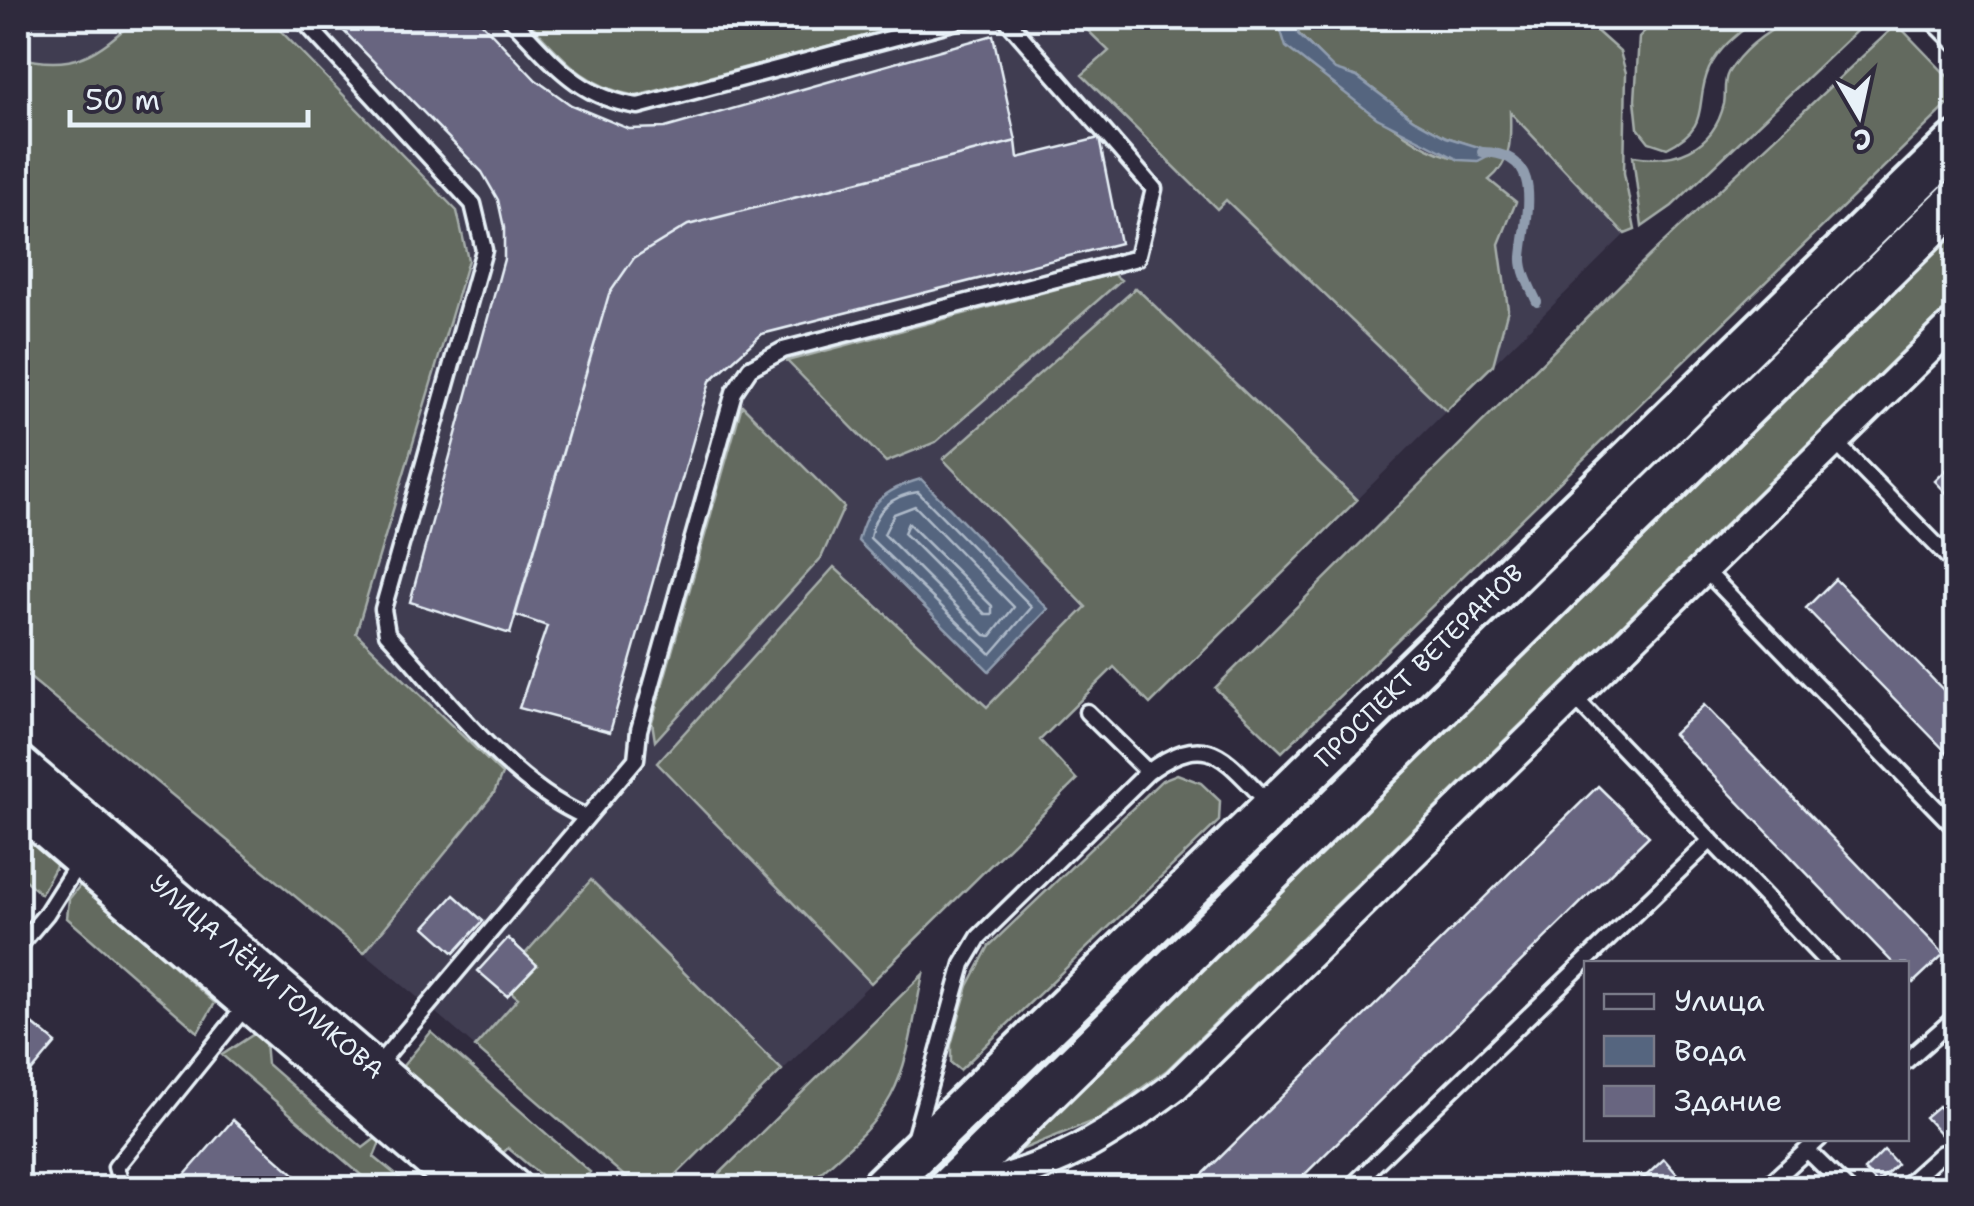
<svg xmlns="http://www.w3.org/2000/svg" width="1974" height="1206" font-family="'Shantell Sans',sans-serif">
<rect width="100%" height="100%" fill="#2f2a3d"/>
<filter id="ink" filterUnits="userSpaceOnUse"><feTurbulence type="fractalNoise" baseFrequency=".01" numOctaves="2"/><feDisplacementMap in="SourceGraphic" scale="20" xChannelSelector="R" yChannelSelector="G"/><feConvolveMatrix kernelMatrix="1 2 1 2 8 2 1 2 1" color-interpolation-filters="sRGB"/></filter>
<g filter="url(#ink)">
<path fill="#403c51" d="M18,18H1430L1625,234L1150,704L1113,667L1039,740L1077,780L663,1188H638L428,1006L18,668Z"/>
<path fill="#646b5e" stroke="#a6aeab" stroke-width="2.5" d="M137,18H268L457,211L468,260L356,633L502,774L494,793L364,953L18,668V57C74,72 96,54 137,18Z
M525,18H934L636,96C581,86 561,55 525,18Z
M1075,18H1278C1283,30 1292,47 1301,57C1315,72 1335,82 1351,95C1383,119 1452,180 1492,152L1446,137L1413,119L1357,77L1335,71L1298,33L1300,18H1582L1620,52L1626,73L1624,173L1635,230L1625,234L1510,112C1511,139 1512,162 1489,180L1516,202L1499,244L1508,309L1493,365L1446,411L1226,200L1217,209L1082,75L1109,51Z
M1657,18H1758C1739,33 1720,46 1709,69C1693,105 1713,125 1667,148L1649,142L1638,128L1635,100L1639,37Z
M1794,18H1870L1672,206L1642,227L1633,156C1674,163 1713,150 1724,104C1726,94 1723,82 1728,73C1743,48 1769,30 1794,18Z
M1897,24L1956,85V97L1282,752L1215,688L1650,255Z
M1956,225V299L1167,1070L1098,1119L1016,1152L1015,1147Z
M1113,274L1121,280L936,442L886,462L787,361Z
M1136,288L1357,500L1150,704L1114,667L1040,740L1077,780L871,983L657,763L834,567L987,707L1086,607L943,459Z
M742,405L844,507L821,558L655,741L652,722Z
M1177,774L1201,783L1220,801L1219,821L960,1070L951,1063V1045L968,986L989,946L1162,780Z
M18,827L58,862L41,894L18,874Z
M591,880L782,1070L663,1188H638L475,1047L518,998L511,992L536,965L525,954Z
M81,884L215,1003L198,1032L67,918L69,899Z
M923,974C914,1014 910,1060 891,1096C872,1132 832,1161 804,1188H705Z
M431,1032L590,1172L575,1188H556L508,1148L503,1153L402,1067Z
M254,1034L265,1042L267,1064L363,1148L376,1138L380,1142L374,1157L412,1188H376L222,1055Z"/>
<path fill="#55657f" stroke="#909daf" stroke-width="2.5" d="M1277,18H1300L1298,34L1335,70L1357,77L1413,119L1446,137L1495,152L1478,161L1459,160L1377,118L1286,47Z
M921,479L1048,609L989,671L858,541C867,504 885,489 921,479Z"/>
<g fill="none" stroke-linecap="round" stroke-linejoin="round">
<path stroke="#adb9c8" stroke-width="2.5" d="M918,492L1032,607L991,654L870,538C874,511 892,495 918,492Z
M915,506L1014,607L991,636L985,635L884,534L894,514Z
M908,523L992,606V614H985L904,533Z"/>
<path stroke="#909daf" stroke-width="10" d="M1482,152C1548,153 1525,217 1522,257C1521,271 1531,289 1537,302"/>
</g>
<path fill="#686580" stroke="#e8f1f8" stroke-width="2.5" d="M331,18H477L536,80L571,105L629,129L665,128L993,35L1016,141L688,225L634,258L609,294L510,634L410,602L504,259V228L498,200L482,172Z
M1099,138L1120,243L762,334L710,381L610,732L519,708L547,626L515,615L609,294L634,258L688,225L1016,141L1018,158Z
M1956,460V503L1935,481Z
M1835,579L1956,703V762L1806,608Z
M1704,705L1944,954L1913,983L1906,977V964H1894L1673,734Z
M1598,786L1649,836L1615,869L1291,1188H1189Z
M454,895L483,921L454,953L425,927Z
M508,938L537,965L507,996L478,971Z
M18,1012L56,1043L18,1088Z
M1938,1106L1956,1127L1946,1140L1925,1117Z
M233,1120L310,1188H196L183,1177Z
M1884,1150L1897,1164L1877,1183L1864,1170Z
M1664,1159L1689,1188H1633Z"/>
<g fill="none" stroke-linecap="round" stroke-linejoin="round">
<defs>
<path id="service" d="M301,18L473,204L484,250L383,609L387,633C443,693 508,783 584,816
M510,18C552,60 576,97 638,106L968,18
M1930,18L1956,44
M1834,441L1956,565
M1704,569L1956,829
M1573,696L1829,964
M1087,712L1148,772
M18,947L46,914L79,862
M1906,1061L1956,1017
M376,1067L636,759L639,730L734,392L750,368L783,350L1137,258L1154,189L1005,18
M1820,1138L1807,1150L1846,1188
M914,1140L963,964L979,937L1148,772C1211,726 1225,761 1272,806
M122,1188L116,1167L249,1002
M1350,1188L1711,840
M1765,1188L1807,1150
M1903,1188L1942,1153"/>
<path id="minor" d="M972,1188C1060,1165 1105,1139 1176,1085L1956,322"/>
<g id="tertiary">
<path id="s1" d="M18,763L514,1188"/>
<path d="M18,806L463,1188"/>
</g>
<g id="secondary">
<path id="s2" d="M881,1188L1956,143"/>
<path d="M949,1188L1956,201"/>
</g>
</defs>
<use href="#service" stroke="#e8f1f8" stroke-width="21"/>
<use href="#minor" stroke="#e8f1f8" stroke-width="35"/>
<use href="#tertiary" stroke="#e8f1f8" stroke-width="42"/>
<use href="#secondary" stroke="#e8f1f8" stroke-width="48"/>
<use href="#service" stroke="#2f2a3d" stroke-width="14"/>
<use href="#minor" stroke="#2f2a3d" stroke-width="28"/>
<use href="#tertiary" stroke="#2f2a3d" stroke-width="35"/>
<use href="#secondary" stroke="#2f2a3d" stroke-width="40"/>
</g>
</g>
<g text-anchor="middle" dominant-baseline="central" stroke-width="9" stroke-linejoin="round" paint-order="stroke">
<g font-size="25" fill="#e8f1f8" stroke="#2f2a3d">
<text stroke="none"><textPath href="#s2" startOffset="750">ПРОСПЕКТ ВЕТЕРАНОВ</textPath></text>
<text stroke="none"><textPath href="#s1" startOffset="328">УЛИЦА ЛЁНИ ГОЛИКОВА</textPath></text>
</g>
</g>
<rect width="1974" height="1206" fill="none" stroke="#2f2a3d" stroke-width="60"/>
<rect x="30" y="30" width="1914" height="1146" fill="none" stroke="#e8f1f8" stroke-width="4" filter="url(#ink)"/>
<rect x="1584" y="961" width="325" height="180" fill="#2f2a3d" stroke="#797a88" stroke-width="2.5"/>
<rect x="1604" y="994" width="50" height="15" fill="#2f2a3d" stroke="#797a88" stroke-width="2.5"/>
<text x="1674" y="1011" font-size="30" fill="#e8f1f8">Улица</text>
<rect x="1604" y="1036" width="50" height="30" fill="#55657f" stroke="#797a88" stroke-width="2.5"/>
<text x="1674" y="1061" font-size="30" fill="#e8f1f8">Вода</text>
<rect x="1604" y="1086" width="50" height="30" fill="#686580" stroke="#797a88" stroke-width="2.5"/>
<text x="1674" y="1111" font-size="30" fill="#e8f1f8">Здание</text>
<g transform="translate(1859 115) rotate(171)" stroke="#2f2a3d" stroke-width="8" paint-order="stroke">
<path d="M0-8L18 38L0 25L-18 38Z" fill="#e8f1f8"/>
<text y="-15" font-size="28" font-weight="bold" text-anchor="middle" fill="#e8f1f8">С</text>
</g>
<path d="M70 110v15h238v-15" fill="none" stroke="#e8f1f8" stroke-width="5"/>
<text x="85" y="110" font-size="30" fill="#e8f1f8" stroke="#2f2a3d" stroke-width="8" paint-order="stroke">50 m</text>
</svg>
